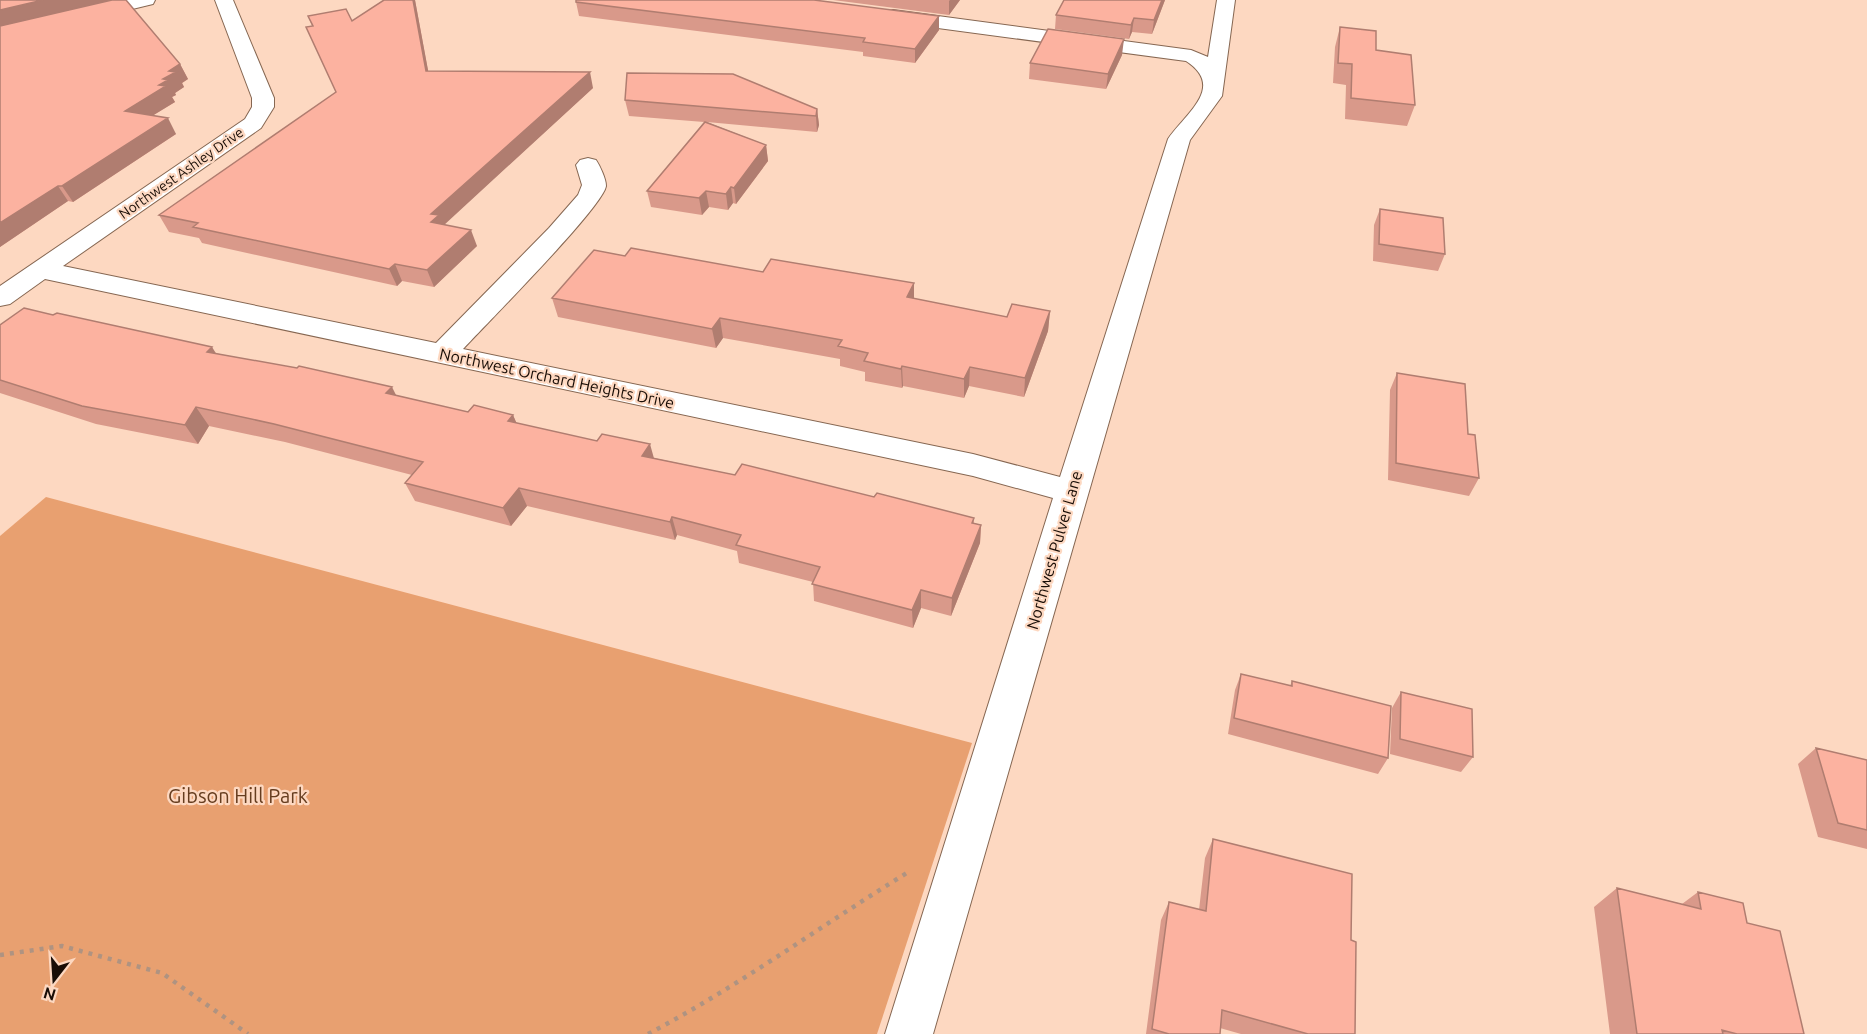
<svg xmlns="http://www.w3.org/2000/svg" width="1867" height="1034" font-family="Ubuntu,sans-serif">
<rect width="100%" height="100%" fill="#fdd8c1"/>
<path fill="#e8a070" d="M46,497L972,743L877,1034H0V536Z"/>
<g fill="none" stroke-linecap="round" stroke-linejoin="round">
<defs>
<path id="minor" d="M122,0H155L153,4L0,41V29Z
M215,0H233L274,98V107L261,128L63,266L436,343L549,228L578,195L582,185L576,165L580,160L588,158L596,160C600,166 606,179 606,186C603,207 485,325 463,349L973,454L1060,477L1168,139C1186,113 1226,87 1186,61L893,22L886,20L883,16L886,12L893,10L1191,50L1208,57L1217,0H1235L1222,96L1190,140L933,1034H885L1053,498L973,476L45,279L10,304L0,306V286L245,119L252,107V98Z"/>
</defs>
<use href="#minor" stroke="#866752" stroke-width="2"/>
<path stroke="#af9381" stroke-width="4.5" stroke-dasharray="4 6" stroke-linecap="butt" d="M0,955L62,946L162,973L248,1034
M648,1034C739,986 822,925 910,871"/>
<use href="#minor" fill="#fff" fill-rule="evenodd"/>
</g>
<path fill="#d9998a" d="M0,0L180,64L188,79L182,83L184,87L175,93L176,95L172,97L175,102L152,116L176,134L73,202L68,201L0,247Z
M384,0H415L428,71L593,88L444,224L477,246L434,287L402,281L397,286L202,243L199,238L169,232L159,215L336,92L313,42L312,26L308,16L352,21Z
M833,0H960L949,15Z
M1064,0H1165L1152,34L1132,32L1129,39L1055,29L1056,15Z
M576,2L939,30L915,63L863,56V52L579,16Z
M1340,27L1376,50L1415,105L1407,126L1345,119L1346,85L1333,83L1335,47Z
M1122,55L1106,89L1029,79L1030,63Z
M625,100L817,109L819,125L817,132L707,122L766,145L768,161L736,204L733,203L728,210L709,207L702,215L651,207L647,191L704,122L629,116Z
M1380,209L1445,254L1438,271L1373,261L1374,225Z
M625,256L763,272L914,299L1007,317L1050,311L1048,331L1024,397L969,386L964,398L903,386L902,388L865,381V372L840,366V359L723,338L716,348L558,317L552,298Z
M53,315L468,412L513,415L516,423L654,458L735,475L874,497L974,518V523L981,525L980,543L951,616L921,608L913,628L814,601L813,582L739,563L737,551L677,535L675,540L527,506L511,526L415,501L405,483L412,475L285,442L209,426L198,444L96,424L0,393V325Z
M1397,373L1479,478L1469,496L1388,480L1390,390Z
M1241,674L1290,686L1292,681L1388,758L1378,774L1228,734L1235,690Z
M1401,692L1473,757L1461,772L1390,754L1392,708Z
M1816,748L1867,760V849L1818,837L1798,764Z
M1213,839L1351,940L1355,1034H1241L1220,1028V1034H1146L1161,920L1169,902L1199,910L1205,858Z
M1617,888L1682,904L1698,892L1747,923L1804,1034H1610L1594,907Z"/>
<path fill="#b07d70" d="M43,0H112L0,27V10Z
M413,0H415L431,86L426,71Z
M950,0H960L949,15V1Z
M1162,0H1165L1152,34L1154,20Z
M939,16V30L915,63V49Z
M1134,18L1132,32L1129,39L1131,25Z
M1124,39L1122,55L1106,89L1108,74Z
M180,64L188,79L182,83L184,87L175,93L176,95L172,97L175,102L134,127L125,111L159,85L169,71Z
M590,72L593,88L443,226L431,222V214Z
M817,109L819,125L817,132L816,116Z
M168,118L176,134L73,202L62,186Z
M766,145L768,161L736,204L734,188Z
M58,186L68,201L0,247V223Z
M731,187L733,203L728,210L726,194Z
M706,191L709,207L702,215L699,198Z
M471,230L477,246L434,287L427,270Z
M395,264L402,281L397,286L389,269Z
M914,283V302L907,297Z
M1050,311L1048,331L1024,397L1025,378Z
M720,318L723,338L716,348L712,329Z
M212,347L224,366L207,352Z
M902,366L903,386L902,388L901,369Z
M970,367L969,386L964,398V379Z
M392,387L401,405L386,393Z
M196,407L209,426L198,444L185,425Z
M513,415L521,433L508,421Z
M650,444L655,462L642,456Z
M519,488L527,506L511,526L503,508Z
M672,517L677,535L675,540L670,522Z
M981,525L980,543L951,616L952,598Z
M921,590V608L913,628L912,610Z"/>
<path fill="#fcb2a0" stroke="#b07d70" stroke-width="1.5" d="M0,0H43L0,10Z
M112,0H126L180,64L169,71L176,72L163,79L168,80L159,85L166,86L125,111L168,118L62,186H58L0,223V26Z
M384,0H413L426,71L590,72L431,214L439,215L431,222L471,230L427,270L395,264L389,269L193,227L198,223L159,215L336,92L306,27L313,26L308,16L346,9L352,21Z
M576,0H814L939,16L915,49L863,42L865,38L576,2Z
M1064,0H1162L1154,20L1134,18L1131,25L1056,15Z
M1340,27L1376,31V50L1411,55L1415,105L1351,98L1352,64L1338,63Z
M1048,29L1124,39L1108,74L1030,63Z
M627,73L733,74L817,109L816,116L625,100Z
M705,122L766,145L734,188L731,187L726,194L706,191L699,198L647,191Z
M1380,209L1443,218L1445,254L1379,244Z
M631,248L763,272L771,259L914,283L907,297L1007,317L1012,304L1050,311L1025,378L970,367L964,379L902,366L901,369L864,361L868,353L838,346L842,340L720,318L712,329L552,298L594,250L625,256Z
M24,308L53,315L57,313L212,347L207,352L297,368L299,366L392,387L386,393L468,412L474,405L513,415L508,421L597,441L602,434L650,444L642,456L735,475L742,464L874,497L877,493L974,518L972,523L981,525L952,598L921,590L912,610L812,584L820,567L736,545L741,535L672,517L670,522L519,488L503,508L405,483L423,462L274,424L196,407L185,425L82,406L0,380V325Z
M1397,373L1465,384L1468,434L1475,435L1479,478L1396,463Z
M1241,674L1292,686V681L1391,706L1388,758L1234,718Z
M1401,692L1472,709L1473,757L1400,739Z
M1816,748L1867,760V830L1838,823Z
M1213,839L1352,874L1351,940L1356,942L1355,1034H1308L1222,1010L1220,1034H1169L1152,1029L1169,902L1206,911Z
M1617,888L1701,909L1698,892L1743,903L1747,923L1780,931L1804,1034H1737L1722,1030L1723,1034H1637Z"/>
<g text-anchor="middle" dominant-baseline="central" stroke-width="4.5" stroke-linejoin="round" paint-order="stroke">
<g font-size="14" fill="#190d06" stroke="#fdd8c1">
<text transform="translate(181 173) rotate(-35)">Northwest Ashley Drive</text>
</g>
<g font-size="16" fill="#190d06" stroke="#fdd8c1">
<text transform="translate(557 378) rotate(12)">Northwest Orchard Heights Drive</text>
<text transform="translate(1054 550) rotate(-74)">Northwest Pulver Lane</text>
</g>
<g font-size="20" fill="#663d1f" stroke="#fdd8c1">
<text x="238" y="795">Gibson Hill Park</text>
</g>
</g>
<g transform="translate(54 980) rotate(197)" stroke="#fdd8c1" stroke-width="4.5" paint-order="stroke">
<path d="M0-4.5L10 22L0 15L-10 22Z" fill="#190d06"/>
<text y="-9" font-size="16" font-weight="bold" text-anchor="middle" fill="#190d06">N</text>
</g>
</svg>
